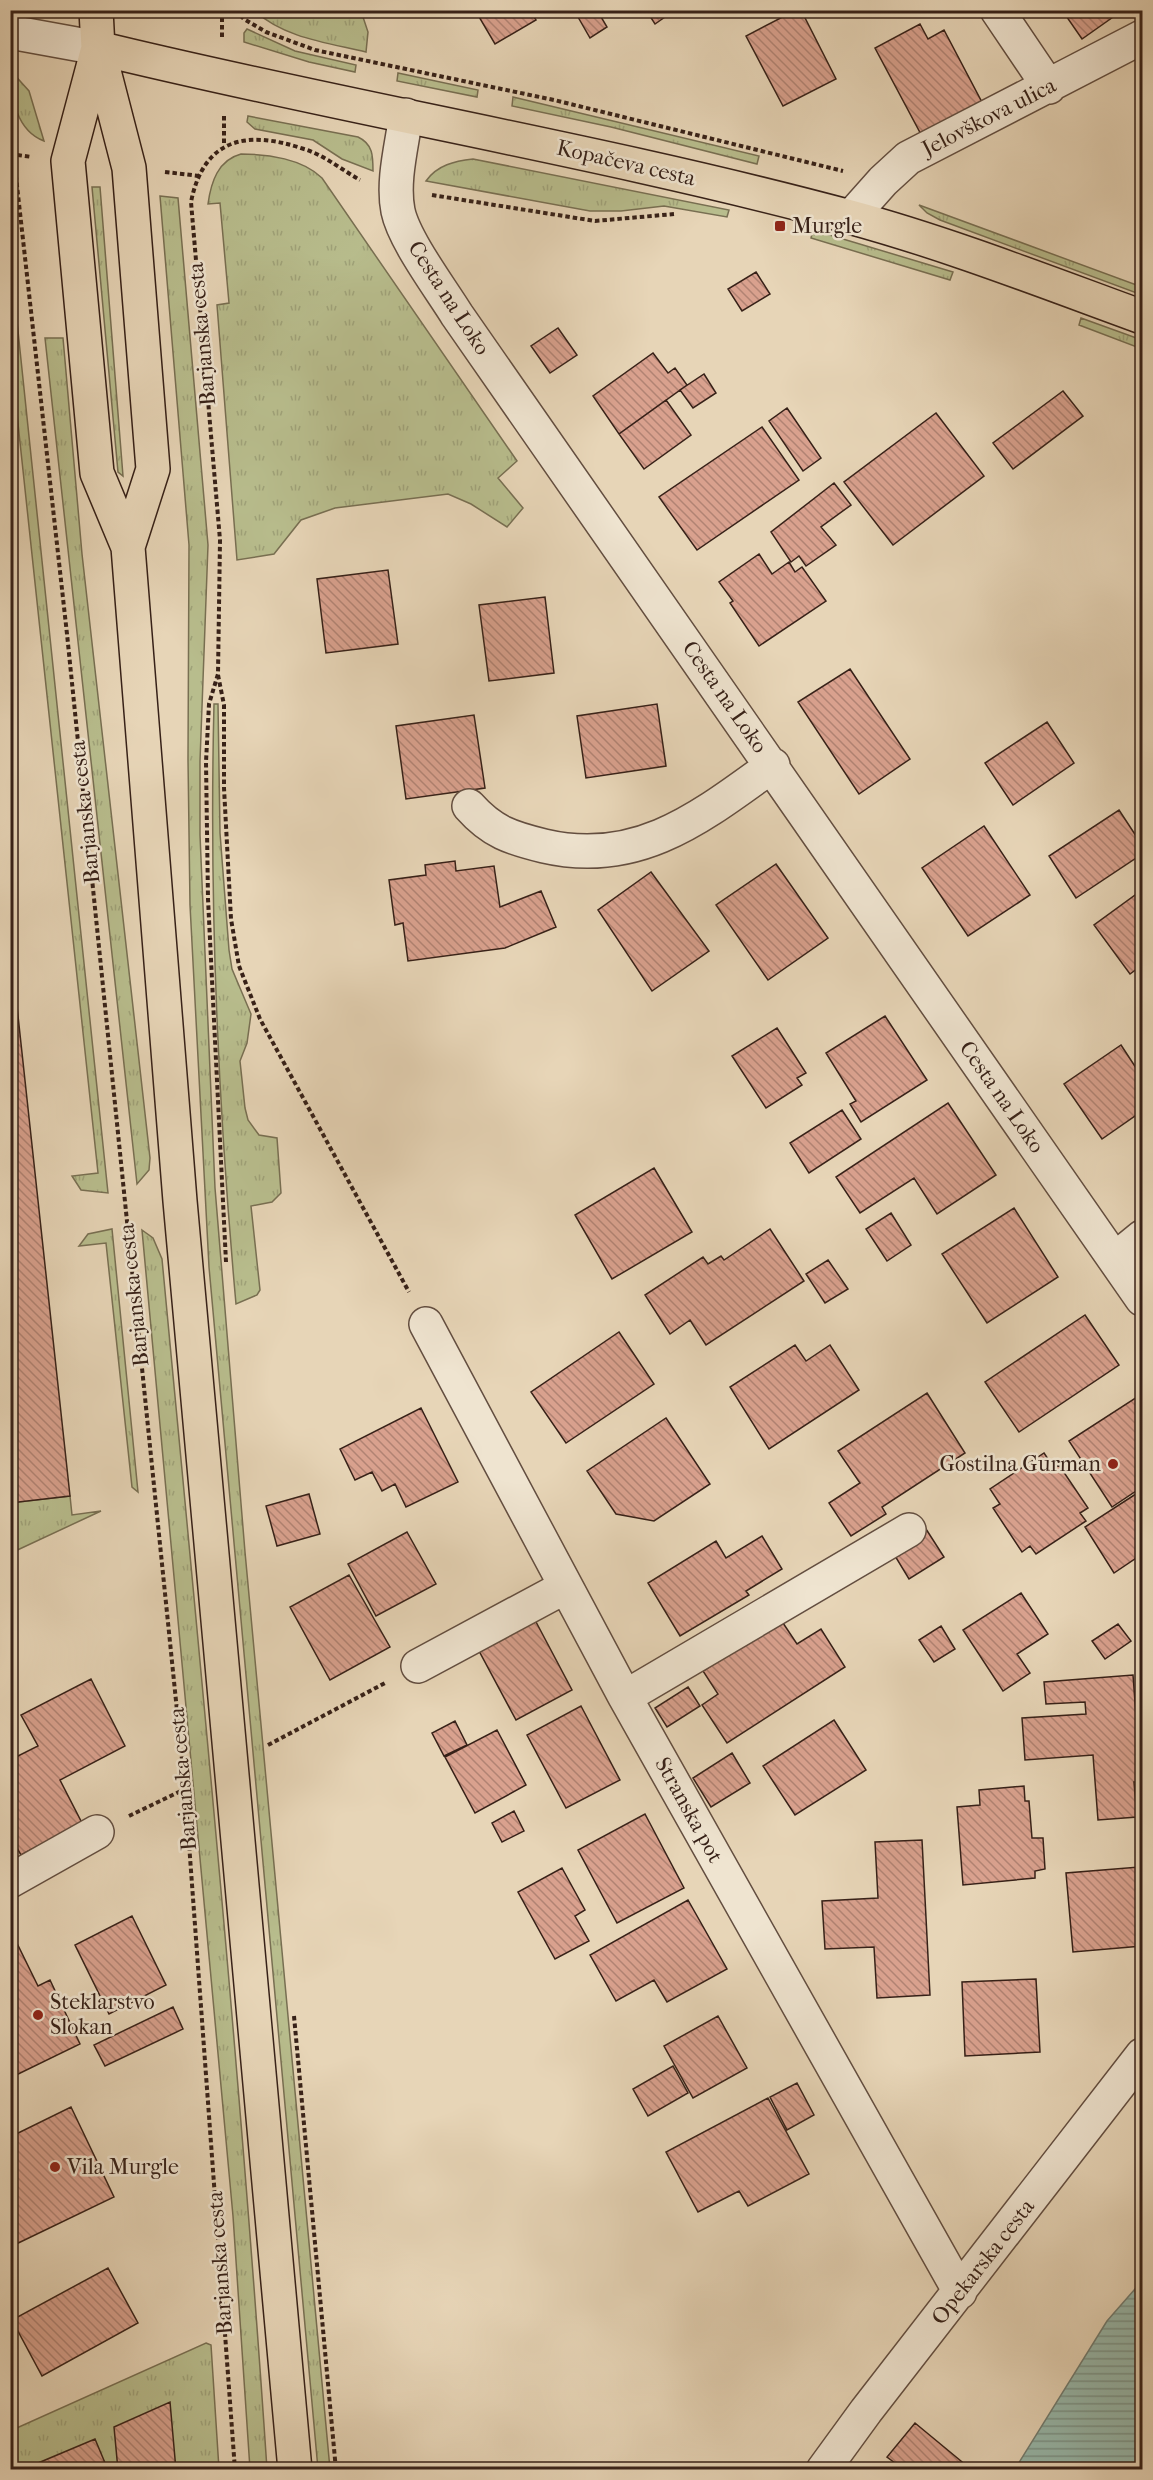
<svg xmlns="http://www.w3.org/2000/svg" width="1153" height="2480" font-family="'IM FELL French Canon',serif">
<defs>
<pattern id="grass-tufts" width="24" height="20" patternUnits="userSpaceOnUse" patternTransform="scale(1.5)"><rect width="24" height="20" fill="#b8bd8d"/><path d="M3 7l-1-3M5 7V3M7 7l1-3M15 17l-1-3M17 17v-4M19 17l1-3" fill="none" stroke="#9fa279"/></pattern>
<pattern id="water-rules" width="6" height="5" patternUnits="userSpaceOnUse" patternTransform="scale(1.5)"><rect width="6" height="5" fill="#97b9ac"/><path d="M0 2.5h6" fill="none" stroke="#7c968b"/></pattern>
<pattern id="building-back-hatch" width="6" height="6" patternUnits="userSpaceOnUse" patternTransform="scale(1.5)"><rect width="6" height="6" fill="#d9a18e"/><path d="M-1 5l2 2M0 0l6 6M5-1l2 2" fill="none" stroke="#b18373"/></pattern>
</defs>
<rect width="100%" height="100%" fill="#e7d5b7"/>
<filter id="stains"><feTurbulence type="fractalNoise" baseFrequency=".00333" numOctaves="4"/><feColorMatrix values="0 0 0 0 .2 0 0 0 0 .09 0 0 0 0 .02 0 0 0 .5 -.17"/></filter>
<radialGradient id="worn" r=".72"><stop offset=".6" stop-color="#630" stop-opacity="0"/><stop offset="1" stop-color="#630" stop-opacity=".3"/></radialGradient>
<path fill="url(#grass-tufts)" stroke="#786f52" stroke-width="1.5" d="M255,11H361L368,32L366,52C329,43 284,38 255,11Z
M247,29L295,51L356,65L355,72L309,62L244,42V33Z
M11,71L29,91L44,141C17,131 10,97 11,71Z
M398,73L478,90L477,97L397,81Z
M513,97L759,156L757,164L611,127L512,106Z
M248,116L358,137C373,144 373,156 373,171L342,159L313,140L255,129L247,122Z
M241,154C268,154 303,159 322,178L517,461L498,478L523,508L507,527L471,504L448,494L335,508L301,520L274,554L237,560L217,305L229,303L220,203L208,204C211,182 218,160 241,154Z
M473,159L729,210L727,217L664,206L621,211H590L426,181C437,165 455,161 473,159Z
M92,187H100L123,476L118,472Z
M160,196L178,198L208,545L200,761V835L215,1188L245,1552L330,2469H318L209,1267L190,905L188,759L189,545Z
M919,205L1142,287V295L940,220L927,213Z
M813,230L953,272L950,280L811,238Z
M10,264H11L108,1193L81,1190L72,1176L98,1173L11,358Z
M1081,318L1142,340V349L1079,325Z
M45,338H63L82,554L150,1158L149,1170L137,1184Z
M214,704H218L220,833L229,950L232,969L251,1014L247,1043L240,1061L245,1108L248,1120L259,1135L277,1138L281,1193L272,1202L251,1206L260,1290L257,1295L236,1304C218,1105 209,904 214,704Z
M112,1229L138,1492L132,1487L106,1243L79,1246L88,1234Z
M142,1230L153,1238L162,1259C200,1662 240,2065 267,2469H250L233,2216Z
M70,1496L72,1515L101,1511L11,1553L10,1503Z
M206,2343L211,2345L219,2469H11L10,2431Z"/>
<path fill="url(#water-rules)" stroke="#717c71" stroke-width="1.5" d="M1142,2281V2454L1131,2469H1015L1107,2321Z"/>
<path fill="url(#building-back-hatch)" stroke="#372118" stroke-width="1.5" d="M475,10H530L536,20L495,44Z
M574,10H597L607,27L590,38Z
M646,10H675L655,24Z
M796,10H801L836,79L783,106L746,36Z
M1062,10H1123L1082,39Z
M920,24L928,39L944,30L985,108L924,140L875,48Z
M756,272L770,294L742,311L728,289Z
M558,328L577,355L550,373L531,346Z
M653,353L668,373L675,368L687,385L619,434L593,396Z
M704,374L716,393L693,408L680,390Z
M1063,391L1083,416L1013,469L993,443Z
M666,400L691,435L644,469L619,434Z
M787,408L821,458L803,471L769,421Z
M936,413L984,476L893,545L844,482Z
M762,427L799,480L697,550L659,497Z
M834,483L851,505L821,527L836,545L806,566L799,556L791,562L771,532Z
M759,554L772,574L789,562L795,572L802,567L826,601L759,646L730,603L733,601L719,582Z
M388,570L398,644L326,653L317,579Z
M545,597L554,673L489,681L479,605Z
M850,669L910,759L859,794L798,702Z
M657,704L666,766L586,778L577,716Z
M474,715L485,788L406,799L396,726Z
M1047,722L1074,763L1013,805L985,763Z
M1119,810L1142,845V854L1076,898L1049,856Z
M984,826L1030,895L968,936L922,868Z
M455,861L456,871L494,866L500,907L541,891L556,927L505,948L408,961L403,923L395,925L389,880L426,875L425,865Z
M776,864L828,938L768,980L716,905Z
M651,872L709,951L652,991L598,910Z
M1142,890V965L1130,974L1094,925Z
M10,942L70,1496L10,1503Z
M885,1016L927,1080L861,1122L850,1104L856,1101L826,1053Z
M777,1028L806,1073L797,1078L802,1085L766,1108L732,1056Z
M1121,1045L1142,1077V1111L1102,1139L1064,1084Z
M948,1103L996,1175L937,1214L914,1178L860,1213L836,1177Z
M842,1110L861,1139L809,1173L790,1143Z
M654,1168L692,1232L612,1279L575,1215Z
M1014,1208L1058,1277L987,1323L942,1254Z
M891,1213L911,1245L887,1261L866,1229Z
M770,1229L804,1281L706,1345L690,1320L670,1334L645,1295L703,1257L708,1264L721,1256L724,1260Z
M828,1260L848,1289L825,1303L806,1274Z
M1085,1315L1119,1365L1019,1432L985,1382Z
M619,1332L654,1384L566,1443L531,1392Z
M795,1345L806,1361L830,1345L859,1390L769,1449L730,1387Z
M927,1393L965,1453L882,1507L886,1514L851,1536L829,1503L860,1483L838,1451Z
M1137,1397L1142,1406V1487L1112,1507L1069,1441Z
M421,1408L458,1482L406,1507L395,1484L382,1491L372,1472L355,1480L340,1449Z
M666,1418L710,1484L654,1521L616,1514L587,1471Z
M1044,1453L1054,1468L1059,1465L1088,1508L1080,1513L1086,1521L1036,1554L1030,1546L1022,1552L993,1508L1000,1504L990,1489Z
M1142,1490V1554L1114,1573L1085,1527Z
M309,1494L320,1534L277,1546L266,1506Z
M926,1529L944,1557L909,1579L892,1551Z
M407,1532L436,1584L376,1616L348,1564Z
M762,1536L782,1569L746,1591L749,1595L680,1636L648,1583L716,1541L726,1558Z
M349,1575L390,1647L330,1680L290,1607Z
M1021,1593L1048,1634L1017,1654L1030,1673L1003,1691L963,1630Z
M535,1620L572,1690L516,1720L478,1649Z
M781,1620L797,1644L821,1629L845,1667L727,1743L702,1705L718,1694L703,1671Z
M1118,1624L1131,1641L1105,1659L1092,1641Z
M941,1626L955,1649L934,1662L919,1640Z
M1133,1675L1141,1782H1134L1137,1817L1098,1820L1093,1755L1025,1760L1022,1718L1086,1714L1085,1702L1046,1704L1044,1682Z
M91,1679L125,1746L60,1780L82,1823L21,1855L10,1836V1760L38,1746L21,1715Z
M688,1687L700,1706L667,1727L655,1708Z
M581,1706L620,1780L566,1808L527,1735Z
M834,1720L866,1770L795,1815L763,1766Z
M455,1721L467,1745L444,1756L432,1733Z
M497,1730L526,1785L475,1813L445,1757Z
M732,1753L750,1783L711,1807L693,1778Z
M1024,1786L1025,1801H1029L1032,1838H1043L1045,1869L1035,1871V1878L963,1885L957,1807L980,1805L979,1790Z
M514,1811L524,1831L502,1842L492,1823Z
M645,1814L684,1888L617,1923L578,1850Z
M922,1840L930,1995L877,1998L874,1947L825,1949L822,1901L878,1898L875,1842Z
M1139,1867L1142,1946L1073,1952L1066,1873Z
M562,1868L585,1910L575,1916L589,1941L555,1959L518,1892Z
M688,1900L727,1969L667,2002L654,1980L616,2001L590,1955Z
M132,1916L166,1985L109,2014L75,1945Z
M10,1929L38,1986L50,1980L80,2044L10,2078Z
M1036,1979L1040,2052L965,2056L962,1982Z
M173,2007L183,2029L105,2066L94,2045Z
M718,2016L747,2068L693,2098L664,2046Z
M673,2066L688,2093L648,2116L633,2089Z
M797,2083L814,2115L787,2130L770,2097Z
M768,2098L809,2174L748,2206L739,2191L698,2212L666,2152Z
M71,2107L114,2197L10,2247V2137Z
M108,2268L138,2323L42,2376L12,2320Z
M170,2402L176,2470H118L114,2427Z
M915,2423L967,2466L963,2470H889L895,2463L887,2457Z
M95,2439L108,2470H33L31,2466Z"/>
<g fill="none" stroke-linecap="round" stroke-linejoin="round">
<defs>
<path id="minor" d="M997,10L1049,87
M10,32L98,48
M406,115C402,145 392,181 398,211C404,240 441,289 457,315L1142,1299
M851,217L883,181L908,158L1142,37
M469,806C492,832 511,838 544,846C638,868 701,817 773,765
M1115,1259L1142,1237
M426,1324L625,1697L960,2292
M418,1666L565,1587
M625,1697L909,1530
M10,1881L97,1832
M823,2470L866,2411L1142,2055"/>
<path id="major" d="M96,10L98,48L129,168L153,469L128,547
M98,48L68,161L97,473L128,547L180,1201L295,2470
M98,48C347,109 601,150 850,217C949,244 1046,282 1142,317"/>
</defs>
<use href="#minor" stroke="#634e40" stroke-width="36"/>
<use href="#major" stroke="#372118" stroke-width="36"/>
<path stroke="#372118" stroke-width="4" stroke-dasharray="4.5 3" stroke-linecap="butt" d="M222,10V40
M235,10L244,19L266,32L315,50L554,100L843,171
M224,116V145
M10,123L67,634L185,1789L235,2470
M10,154L32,157
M165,172L200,176
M432,195L595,221L674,214
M218,675L224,705V788L231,919L239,966L260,1019L409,1292
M226,1262L208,899L206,762L209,704L218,674L220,540L191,202C204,137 248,130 304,149C324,155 342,170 360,180
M268,1745L387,1682
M129,1816L185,1789
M294,2016L336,2470"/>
<use href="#minor" stroke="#efe4d0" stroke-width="33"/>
<use href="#major" stroke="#e7d5b7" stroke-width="33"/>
</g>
<g fill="#8f2418" stroke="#efe4d0" stroke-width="2">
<rect x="774" y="220" width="12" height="12" rx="3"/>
<circle cx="1113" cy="1464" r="6"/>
<circle cx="38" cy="2015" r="6"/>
<circle cx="55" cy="2167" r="6"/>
</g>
<g text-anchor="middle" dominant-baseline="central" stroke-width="5" stroke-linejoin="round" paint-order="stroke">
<g font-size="22" fill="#372118" stroke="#efe4d0">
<text transform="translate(989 117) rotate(-27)">Jelovškova ulica</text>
<text transform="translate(626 163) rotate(13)">Kopačeva cesta</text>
<text transform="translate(449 298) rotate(57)">Cesta na Loko</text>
<text transform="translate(202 334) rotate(-95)">Barjanska cesta</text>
<text transform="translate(725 697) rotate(55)">Cesta na Loko</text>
<text transform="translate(85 812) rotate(-96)">Barjanska cesta</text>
<text transform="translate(1002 1097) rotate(55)">Cesta na Loko</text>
<text transform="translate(134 1295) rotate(-96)">Barjanska cesta</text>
<text transform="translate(183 1779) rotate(-95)">Barjanska cesta</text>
<text transform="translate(689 1810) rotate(61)">Stranska pot</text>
<text transform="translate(983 2262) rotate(-52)">Opekarska cesta</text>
<text transform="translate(220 2263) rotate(-94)">Barjanska cesta</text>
</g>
<g font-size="22" fill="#372118" stroke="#efe4d0" text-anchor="start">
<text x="792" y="226">Murgle</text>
<text x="1101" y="1464" text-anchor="end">Gostilna Gurman</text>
<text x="50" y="2002">Steklarstvo<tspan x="50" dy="25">Slokan</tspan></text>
<text x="67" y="2167">Vila Murgle</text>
</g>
</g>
<rect width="1153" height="2480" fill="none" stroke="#e7d5b7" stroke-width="36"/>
<rect x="12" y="12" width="1129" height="2456" fill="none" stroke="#372118" stroke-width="3"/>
<rect x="18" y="18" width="1117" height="2444" fill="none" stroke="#372118" stroke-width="1.5"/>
<rect width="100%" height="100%" filter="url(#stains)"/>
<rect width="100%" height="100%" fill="url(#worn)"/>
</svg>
